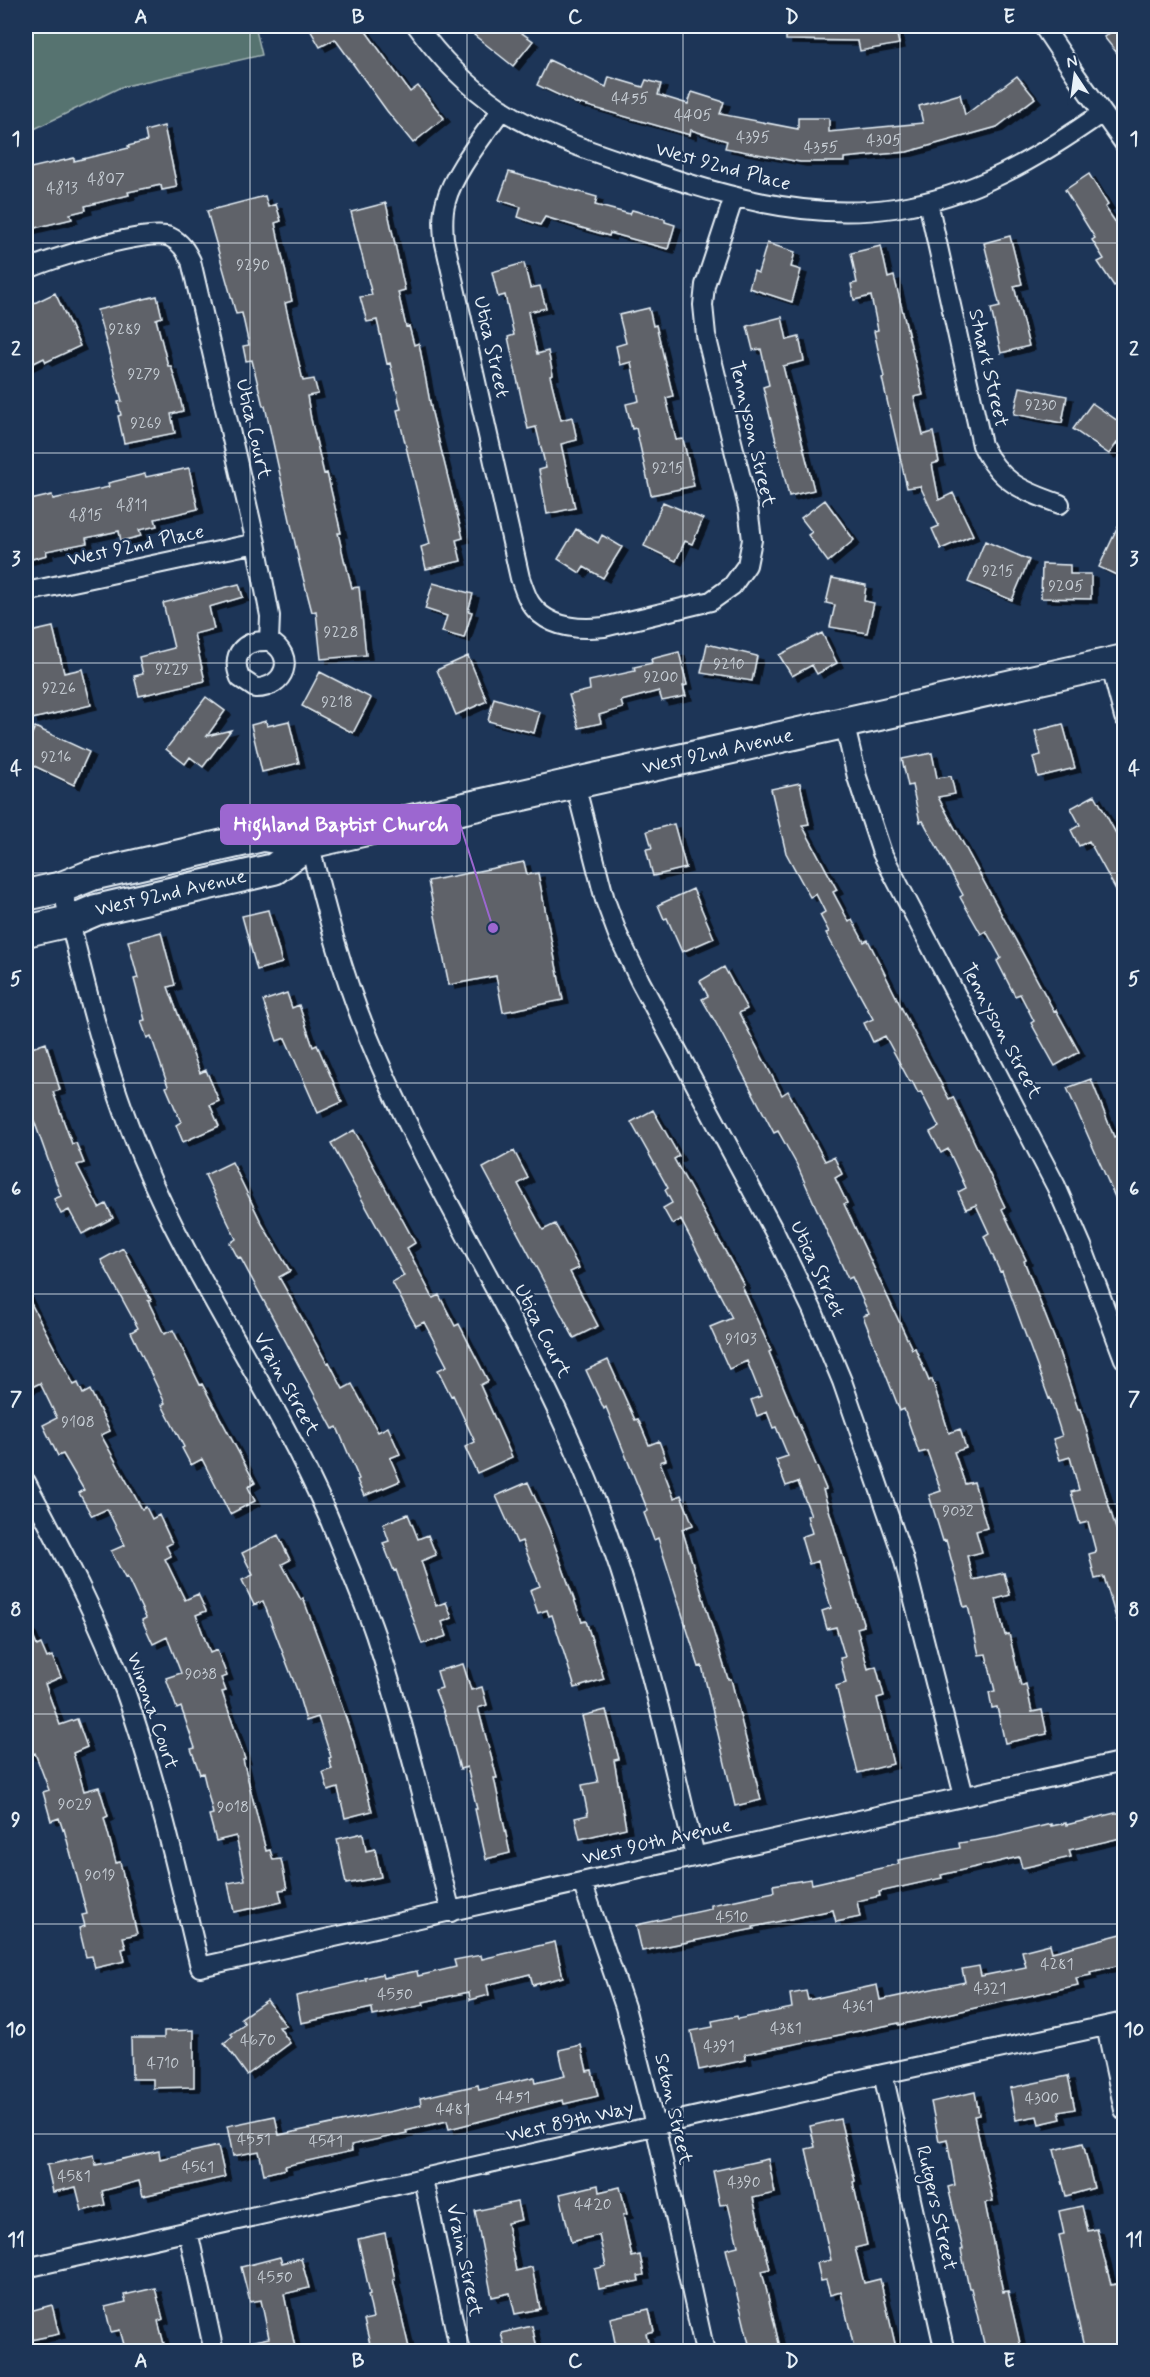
<svg xmlns="http://www.w3.org/2000/svg" width="1150" height="2377" font-family="Mynerve,sans-serif">
<defs>
<filter id="shadow"><feDropShadow dx="6" dy="4" stdDeviation="0" flood-color="#0009"/></filter>
</defs>
<rect width="100%" height="100%" fill="#1d3557"/>
<filter id="ink" filterUnits="userSpaceOnUse"><feTurbulence type="fractalNoise" baseFrequency=".0167" numOctaves="2"/><feDisplacementMap in="SourceGraphic" scale="12" xChannelSelector="R" yChannelSelector="G"/><feConvolveMatrix kernelMatrix="1 2 1 2 8 2 1 2 1" color-interpolation-filters="sRGB"/></filter>
<g filter="url(#ink)">
<path fill="#577370" stroke="#a0b2b4" stroke-width="1.5" d="M26,26H255L262,55L121,87L26,133Z"/>
<path fill="#5e6269" stroke="#e8f1f8" stroke-width="1.5" filter="url(#shadow)" d="M308,26H362L410,92L418,86L444,118L413,143L387,111L335,39L320,47Z
M482,26H512L533,41L513,66L474,35Z
M786,26H895L899,44L860,51L858,41L786,40Z
M1120,26H1125V63L1104,37Z
M549,60L606,87L609,77L643,87L646,80L661,84L658,95L688,104L692,92L724,102L720,114L798,129V118H829V132L923,123L919,106L960,94L965,115L1017,76L1035,98L997,127L907,152L844,158V162H800L725,148L727,141L691,130L690,135L581,104L580,105L537,85Z
M164,126L177,187L162,190L161,185L128,192L129,195L85,206L86,210L70,214L72,219L26,230V169L74,158V161L129,148L128,146L147,141L145,131Z
M509,172L597,197L595,205L630,214L632,210L665,219V222L675,225L668,249L610,233L609,236L545,217L540,225L518,217L521,207L499,200Z
M1089,174L1108,205L1105,207L1125,236V280L1114,286L1098,262L1104,259L1092,240L1095,238L1065,190Z
M265,196L268,207L276,204L281,221L275,223L292,301L285,303L303,381L314,379L318,394L307,396L311,419L324,474L327,473L341,533H338L345,564H346L352,588L359,587L366,655L321,659L316,611L312,612L300,566L265,406H263L252,360L246,361L243,346L249,345L242,313L236,314L207,211Z
M386,203L405,290L398,292L406,327L409,326L414,345L419,343L432,413L463,538L456,540L461,561L426,569L421,547L430,544L397,410L401,409L390,363L387,364L377,320L367,322L360,297L372,295L351,212Z
M1010,236L1022,284L1014,286L1029,346L1001,353L991,309L1000,307L984,243Z
M767,243L795,252L791,267L801,270L792,302L749,288L754,271L758,273Z
M881,246L888,278L894,276L923,395L914,397L923,435L933,432L939,462L932,464L939,500L953,493L973,535L941,549L932,529L939,526L920,486L907,488L882,378L884,377L874,331L878,330L871,296L854,300L851,284L857,283L851,253Z
M524,263L530,288L540,286L546,308L528,312L537,354L548,351L553,375L550,376L561,420L572,417L577,440L561,444L575,508L547,514L539,470L546,468L536,427L528,429L508,337L514,335L505,295L498,297L492,272Z
M55,293L80,346L46,362L44,358L26,367V307Z
M157,296L162,317L156,319L168,366H171L178,389L183,411L171,414L175,433L124,443L118,416L121,415L118,402L122,401L97,310Z
M649,308L653,326L656,325L673,396L666,398L676,440L683,439L694,486L651,495L636,428L632,429L626,404L639,401L631,362L620,365L616,346L626,343L619,315Z
M782,317L787,340L799,337L804,361L783,366L814,490L789,496L763,387L769,385L761,349L753,350L747,326Z
M1020,387L1067,396L1062,423L1014,414Z
M1092,403L1125,426V432L1109,454L1073,429Z
M189,468L198,509L155,519L157,526L139,530L141,536L121,541L119,531L86,538L87,543L46,551L47,555L28,560L26,550V501L52,495L53,499L109,487L108,483L145,474L146,477Z
M825,500L854,540L828,562L808,535L812,532L801,518Z
M663,502L703,519L692,544L685,541L676,561L644,546Z
M1125,512V579L1099,567Z
M576,529L598,543L602,535L622,547L603,578L584,567L580,573L558,559Z
M985,541L1029,560L1012,600L968,582Z
M1042,564L1070,565V574H1091V599L1041,598Z
M832,578L866,585L864,601L874,603L867,633L830,627L835,605L826,603Z
M433,583L473,594L468,611L472,612L464,638L442,632L447,616L425,609Z
M239,584L243,597L209,607L214,629L194,634L205,681L139,696L134,676L143,674L139,657L174,648L163,603Z
M53,627L64,673L82,669L91,705L32,719L26,690V633Z
M822,633L837,663L817,674L812,665L792,676L779,655Z
M707,644L757,656L752,681L701,673Z
M679,652L687,685L683,686L686,696L662,701L659,691L621,701L623,708L599,715L601,723L579,728L569,695L590,690L589,681L635,671L634,667L652,663L651,659Z
M468,656L487,701L456,715L437,670Z
M320,672L371,698L353,733L302,706Z
M206,697L225,711L207,736L231,730L203,767L190,757L185,764L166,749Z
M494,698L540,712L534,733L488,721Z
M266,721L267,726L289,721L299,763L262,772L251,725Z
M1063,724L1075,768L1038,777L1033,757L1041,755L1035,731Z
M35,727L89,752L74,785L26,762V747Z
M932,753L937,778L951,776L955,794L938,797L1054,1011L1056,1010L1079,1052L1055,1066L1031,1023L1034,1021L1020,994L1015,996L997,961L1001,958L986,931L981,934L960,897L963,895L923,821L920,822L912,785L908,786L902,759Z
M800,783L809,824L802,825L837,890L833,892L849,922L852,920L864,942L868,940L909,1023L949,1099L953,1097L1005,1207L1002,1209L1026,1260L1024,1261L1055,1340L1078,1409H1080L1116,1529L1118,1528L1125,1554V1627L1119,1628L1104,1577L1095,1579L1089,1554L1096,1552L1088,1522L1080,1524L1071,1492L1079,1490L1070,1457L1060,1460L1053,1439L1062,1436L1050,1398L1049,1399L1002,1271L1000,1272L984,1236L989,1233L976,1205L966,1209L958,1192L966,1188L948,1149L941,1153L930,1132L939,1127L921,1092L918,1093L912,1081L910,1082L885,1036L873,1042L864,1023L873,1019L826,933L829,932L820,915L825,912L816,894L810,897L786,853L771,789Z
M1095,795L1125,850V906L1089,841L1079,846L1071,830L1080,825L1071,808Z
M674,824L686,868L653,876L646,849L652,848L647,831Z
M524,862L527,875L538,873L563,1000L503,1012L496,976L449,985L428,881Z
M693,889L714,938L682,952L667,918L664,919L658,905Z
M268,910L282,963L257,970L242,916Z
M161,932L175,985L168,987L200,1073L206,1070L219,1101L210,1105L219,1126L183,1142L176,1125L181,1122L166,1087L168,1086L151,1036L147,1038L141,1021L145,1020L134,979L138,978L128,941Z
M724,967L747,1009L739,1013L782,1095L788,1091L825,1161L834,1157L842,1174L835,1178L847,1203L844,1204L912,1349L915,1348L929,1381L932,1379L949,1433L960,1429L966,1448L954,1452L965,1484L974,1482L987,1528L976,1531L982,1552L967,1556L973,1580L1004,1573L1010,1595L996,1599L1005,1635L1009,1634L1021,1686L1026,1684L1032,1712L1042,1710L1047,1734L1005,1743L997,1707L992,1708L989,1692L995,1691L986,1654L979,1655L968,1606L964,1607L946,1540L943,1541L929,1495L941,1491L927,1451L919,1453L904,1409L900,1411L863,1316L869,1314L852,1277L848,1279L797,1165L778,1131L774,1133L717,1025L702,999L708,996L700,981Z
M287,993L292,1008L299,1005L313,1047L317,1045L342,1102L318,1113L285,1038L277,1041L263,1001Z
M46,1043L60,1090L53,1092L72,1144L76,1143L84,1163L77,1165L99,1208L106,1204L113,1218L82,1234L69,1210L61,1214L54,1199L61,1196L26,1098V1079L29,1078L26,1065V1050Z
M1091,1079L1114,1137L1125,1132V1220L1067,1088Z
M653,1110L679,1156L674,1159L744,1285L742,1286L771,1351L769,1352L826,1489L823,1490L864,1626L857,1628L868,1669L876,1666L884,1696L877,1698L893,1764L858,1773L836,1686L846,1683L840,1658L845,1657L836,1627L827,1629L822,1611L831,1608L818,1561L809,1564L801,1537L812,1533L807,1516L811,1515L798,1482L786,1486L776,1460L788,1456L776,1427L773,1428L767,1412L757,1416L751,1400L761,1396L747,1361L729,1369L710,1327L732,1318L681,1220L672,1224L663,1208L672,1203L665,1190L668,1188L631,1122Z
M354,1130L415,1243L407,1248L433,1298L439,1295L455,1326L459,1324L488,1381L480,1385L512,1457L477,1473L465,1447L475,1442L453,1395L451,1396L438,1370L447,1366L424,1322L416,1326L392,1282L404,1276L331,1143Z
M514,1151L528,1178L518,1184L543,1230L555,1224L579,1268L570,1272L598,1326L574,1338L483,1168Z
M232,1162L262,1224L290,1271L279,1277L327,1363L329,1362L343,1389L352,1384L378,1432L388,1427L400,1454L390,1458L400,1481L364,1496L357,1480L359,1479L337,1427L333,1429L240,1257L238,1258L230,1243L236,1239L205,1175Z
M123,1248L151,1300L148,1301L164,1334L173,1330L200,1385L202,1384L255,1483L248,1487L255,1501L230,1514L202,1459L191,1465L182,1448L184,1447L162,1405L165,1403L131,1332L138,1328L101,1260Z
M26,1294L74,1385L78,1383L83,1394L90,1390L110,1431L101,1435L142,1509L146,1507L152,1519L159,1515L172,1543L166,1546L171,1556L165,1559L185,1600L198,1594L206,1611L196,1615L210,1653L217,1650L227,1676L221,1678L226,1691L222,1692L245,1759L243,1760L266,1851L270,1850L273,1860L281,1859L287,1889L279,1890L282,1902L234,1912L228,1883L245,1880L236,1836L216,1841L209,1815L213,1814L203,1773L200,1774L191,1749L195,1748L181,1707L177,1709L166,1678L181,1673L167,1637L153,1644L142,1620L146,1618L127,1577L125,1578L111,1551L125,1545L107,1509L92,1516L79,1493L84,1490L63,1454L58,1456L43,1425L57,1418L40,1383L26,1390Z
M608,1360L635,1420L638,1419L649,1445L659,1441L666,1460L660,1462L674,1498L681,1495L693,1525L682,1529L728,1679H731L761,1800L735,1806L702,1666L699,1667L658,1538L654,1540L644,1513L648,1511L606,1407L604,1409L586,1370Z
M528,1482L549,1529L582,1622L586,1621L604,1679L575,1688L552,1615L549,1616L547,1610L538,1613L530,1590L540,1586L522,1541L517,1543L496,1496Z
M408,1514L418,1539L428,1535L436,1555L421,1561L436,1606L446,1602L452,1618L442,1622L447,1636L422,1644L396,1570L394,1571L383,1543L389,1541L383,1524Z
M278,1535L290,1560L282,1564L301,1600L303,1598L327,1662L353,1739L372,1811L345,1818L338,1788L328,1791L323,1772L332,1769L329,1758L331,1757L318,1717L306,1721L297,1690L263,1601L254,1605L242,1580L253,1575L242,1553Z
M26,1620L37,1646L41,1644L47,1658L52,1656L61,1677L45,1684L60,1725L77,1719L87,1747L73,1753L84,1791L99,1787L108,1816L104,1818L116,1863L120,1862L137,1934L123,1937L126,1948L122,1949L125,1961L95,1968L92,1956L86,1957L79,1928L85,1926L82,1915L87,1914L64,1829L63,1830L59,1818L51,1821L43,1792L49,1790L35,1753L29,1756L26,1747Z
M463,1664L471,1690L482,1687L487,1705L478,1708L497,1778H494L510,1853L486,1859L475,1809H477L467,1767L460,1769L446,1718L435,1690L442,1688L437,1671Z
M606,1710L619,1759L614,1760L626,1828L580,1839L575,1818L588,1815L582,1785L598,1782L582,1716Z
M1115,1813H1121L1125,1837L1069,1850L1071,1857L1022,1868L1019,1857L941,1875L942,1878L879,1892L880,1896L857,1901L860,1917L836,1922L833,1910L753,1927L754,1929L642,1951L636,1925L711,1909V1905L774,1892L773,1885L811,1879L812,1884L899,1864L898,1860L960,1848L959,1843L997,1837L1051,1824V1826L1066,1823V1825Z
M363,1833L366,1851L375,1849L381,1877L346,1884L337,1839Z
M1125,1933V1964L1090,1972L1091,1975L1076,1978L1078,1985L899,2025V2023L745,2054L746,2060L699,2070L691,2031L713,2027L712,2021L737,2016L738,2019L792,2008L790,1994L806,1991L808,2000L877,1985L880,2000L965,1982L962,1969L979,1966L981,1976L1026,1967L1022,1951L1050,1944L1052,1952Z
M555,1942L563,1977L533,1985L530,1974L487,1985L489,1995L470,2000L469,1992L423,2002L424,2005L373,2016L372,2008L301,2023L296,1996L366,1980L365,1978L382,1974L383,1978L417,1971L418,1976L456,1967L454,1960L481,1955L482,1959Z
M267,2000L286,2026L279,2027L290,2043L247,2075L224,2043L233,2036L231,2034L245,2024L241,2018Z
M194,2030V2087L153,2088V2079H132L131,2038H164V2031Z
M581,2045L587,2071L592,2070L598,2096L564,2104L563,2100L449,2129L447,2121L406,2131L407,2133L351,2145L352,2151L285,2166L286,2169L264,2174L259,2151L233,2156L227,2126L275,2116L279,2135L421,2105L420,2098L478,2085L479,2090L534,2077L535,2083L565,2076L559,2050Z
M1068,2076L1075,2109L1059,2112L1061,2119L1039,2124L1037,2116L1016,2120L1010,2088Z
M975,2092L979,2115L974,2116L993,2201L985,2203L1003,2292L1008,2291L1022,2352H986L971,2288H969L961,2250L963,2249L948,2187L955,2185L947,2139L939,2141L931,2102Z
M840,2119L855,2181L853,2182L867,2245L855,2248L864,2283L880,2279L897,2352H855L841,2292L830,2295L826,2280L821,2281L817,2263L831,2260L806,2149L815,2147L810,2126Z
M1083,2143L1094,2188L1066,2196L1054,2150Z
M218,2146L225,2177L143,2196L139,2181L102,2191L105,2205L82,2211L76,2187L53,2192L47,2165L94,2155L96,2165L159,2151L160,2159Z
M768,2159L775,2193L753,2198L770,2269L762,2271L781,2352H751L726,2249L738,2246L728,2204L720,2205L713,2171Z
M598,2185L599,2192L620,2187L627,2214L623,2215L632,2257L640,2255L644,2275L638,2276L639,2281L599,2289L595,2269L606,2266L599,2235L571,2242L560,2194Z
M517,2202L521,2220L507,2223L516,2271L532,2267L540,2309L515,2314L510,2293L492,2297L475,2211Z
M1082,2206L1088,2231L1097,2229L1111,2285L1116,2284L1121,2307L1115,2308L1119,2331H1117L1122,2352H1085L1059,2235L1064,2234L1059,2211Z
M385,2233L395,2279H393L410,2352H372L364,2320L373,2318L368,2295L370,2294L358,2239Z
M280,2257L282,2263L301,2258L309,2288L284,2294L296,2352H239V2344L269,2338L261,2300L250,2302L241,2267Z
M155,2288L163,2319L158,2321L166,2352H126L120,2330L111,2332L105,2307L126,2302L124,2295Z
M52,2305L59,2334L26,2341V2312Z
M649,2309L654,2331L646,2333L650,2352H617L610,2318Z
M532,2326L538,2352H506L501,2333Z"/>
<g fill="none" stroke-linecap="round" stroke-linejoin="round">
<defs>
<path id="street" d="M417,26C439,57 468,86 500,108C539,134 584,149 629,164C714,193 803,222 894,208C973,197 1038,158 1102,113
M1043,26L1077,77L1124,143
M502,109C485,134 453,173 446,201C442,214 443,227 444,239L520,578C523,586 526,597 531,604C548,628 578,630 604,627L711,601L732,586L747,565L752,540L748,507L706,335L703,305L705,285L734,197
M928,202L982,445C1000,482 1022,491 1060,504
M26,270C49,259 148,228 170,237C181,242 186,251 191,261L256,543L270,616L269,641C244,640 230,653 240,678L255,688C285,689 297,655 269,641
M26,592L256,543
M1110,663L1124,717
M844,722L857,777L882,853L1056,1186L1082,1246L1124,1359
M575,784L605,900L618,935L640,981L775,1233L812,1309L842,1381L903,1557L964,1796
M309,843C325,905 340,967 364,1026C420,1167 505,1294 567,1432C629,1568 661,1711 695,1856
M62,887C83,978 105,1071 142,1158C194,1282 274,1392 328,1516C344,1555 361,1594 375,1634C405,1725 427,1819 451,1912
M26,1482C62,1550 99,1619 125,1691C157,1781 178,1874 200,1967L1124,1761
M582,1882L625,2007L655,2125L705,2352
M1106,2026L1124,2110
M883,2074L945,2352
M423,2179L460,2352
M188,2231L214,2352
M26,2268L883,2074L1124,2022"/>
<g id="primary">
<path id="s1" d="M26,895L62,887L92,875L263,836L309,843L1124,660"/>
<path id="s2" d="M26,931L70,921L96,910L274,869L309,843"/>
</g>
</defs>
<use href="#street" stroke="#e8f1f8" stroke-width="22"/>
<use href="#primary" stroke="#e8f1f8" stroke-width="34"/>
<use href="#street" stroke="#1d3557" stroke-width="18"/>
<use href="#primary" stroke="#1d3557" stroke-width="30"/>
</g>
</g>
<path fill="none" stroke="#e8f1f8" stroke-width="1.5" stroke-opacity="0.55" d="M250,26V2352M467,26V2352M683,26V2352M900,26V2352M26,243H1124M26,453H1124M26,663H1124M26,873H1124M26,1083H1124M26,1294H1124M26,1504H1124M26,1714H1124M26,1924H1124M26,2134H1124"/>
<g text-anchor="middle" dominant-baseline="central" stroke-width="4.5" stroke-linejoin="round" paint-order="stroke">
<g font-size="16" fill="#c6cdd4">
<text x="630" y="98">4455</text>
<text x="693" y="115">4405</text>
<text x="753" y="137">4395</text>
<text x="884" y="140">4305</text>
<text x="821" y="147">4355</text>
<text x="106" y="179">4807</text>
<text x="62" y="188">4813</text>
<text x="253" y="265">9290</text>
<text x="125" y="329">9289</text>
<text x="144" y="374">9279</text>
<text x="1041" y="405">9230</text>
<text x="146" y="423">9269</text>
<text x="668" y="468">9215</text>
<text x="132" y="505">4811</text>
<text x="86" y="515">4815</text>
<text x="998" y="571">9215</text>
<text x="1066" y="586">9205</text>
<text x="341" y="632">9228</text>
<text x="729" y="664">9210</text>
<text x="172" y="669">9229</text>
<text x="661" y="677">9200</text>
<text x="59" y="688">9226</text>
<text x="337" y="702">9218</text>
<text x="56" y="757">9216</text>
<text x="741" y="1339">9103</text>
<text x="78" y="1422">9108</text>
<text x="958" y="1511">9032</text>
<text x="201" y="1674">9038</text>
<text x="75" y="1804">9029</text>
<text x="233" y="1807">9018</text>
<text x="100" y="1875">9019</text>
<text x="732" y="1917">4510</text>
<text x="1057" y="1964">4281</text>
<text x="990" y="1988">4321</text>
<text x="395" y="1994">4550</text>
<text x="858" y="2006">4361</text>
<text x="786" y="2028">4381</text>
<text x="258" y="2040">4670</text>
<text x="719" y="2046">4391</text>
<text x="163" y="2063">4710</text>
<text x="513" y="2097">4451</text>
<text x="1042" y="2098">4300</text>
<text x="453" y="2109">4481</text>
<text x="254" y="2139">4551</text>
<text x="326" y="2141">4541</text>
<text x="198" y="2167">4561</text>
<text x="74" y="2176">4581</text>
<text x="744" y="2182">4390</text>
<text x="593" y="2204">4420</text>
<text x="275" y="2277">4550</text>
</g>
<g font-size="20" fill="#e8f1f8" stroke="#1d3557">
<text transform="translate(723 167) rotate(15)">West 92nd Place</text>
<text transform="translate(491 347) rotate(77)">Utica Street</text>
<text transform="translate(988 368) rotate(77)">Stuart Street</text>
<text transform="translate(253 429) rotate(77)">Utica Court</text>
<text transform="translate(752 434) rotate(77)">Tennyson Street</text>
<text transform="translate(136 546) rotate(-12)">West 92nd Place</text>
<text stroke="none"><textPath href="#s1" startOffset="710">West 92nd Avenue</textPath></text>
<text stroke="none"><textPath href="#s2" startOffset="150">West 92nd Avenue</textPath></text>
<text transform="translate(1001 1031) rotate(62)">Tennyson Street</text>
<text transform="translate(817 1269) rotate(65)">Utica Street</text>
<text transform="translate(542 1331) rotate(63)">Utica Court</text>
<text transform="translate(286 1384) rotate(61)">Vrain Street</text>
<text transform="translate(152 1711) rotate(71)">Winona Court</text>
<text transform="translate(657 1842) rotate(-13)">West 90th Avenue</text>
<text transform="translate(673 2109) rotate(77)">Seton Street</text>
<text transform="translate(570 2122) rotate(-13)">West 89th Way</text>
<text transform="translate(936 2208) rotate(77)">Rutgers Street</text>
<text transform="translate(464 2260) rotate(78)">Vrain Street</text>
</g>
</g>
<path fill="none" stroke="#9c67d0" stroke-width="2" d="M493 928L460 824"/>
<circle fill="#9c67d0" stroke="#1d3557" stroke-width="2" cx="493" cy="928" r="6"/>
<rect fill="#9c67d0" stroke="#9c67d0" stroke-width="2" x="221" y="805" width="239" height="39" rx="6"/>
<g font-size="21" text-anchor="middle" font-weight="bold" fill="#fff">
<text x="341" y="831">Highland Baptist Church</text>
</g>
<rect width="1150" height="2377" fill="none" stroke="#1d3557" stroke-width="66"/>
<g transform="translate(1075 75) rotate(347)" stroke="#1d3557" stroke-width="4.5" paint-order="stroke">
<path d="M0-4.5L10 22L0 15L-10 22Z" fill="#e8f1f8"/>
<text y="-9" font-size="16" font-weight="bold" text-anchor="middle" fill="#e8f1f8">N</text>
</g>
<rect x="33" y="33" width="1084" height="2311" fill="none" stroke="#e8f1f8" stroke-width="2"/>
<g font-size="20" text-anchor="middle" font-weight="bold" fill="#e8f1f8">
<text x="141" y="23">A</text>
<text x="358" y="23">B</text>
<text x="575" y="23">C</text>
<text x="792" y="23">D</text>
<text x="1009" y="23">E</text>
<text x="16" y="145">1</text>
<text x="1134" y="145">1</text>
<text x="16" y="355">2</text>
<text x="1134" y="355">2</text>
<text x="16" y="565">3</text>
<text x="1134" y="565">3</text>
<text x="16" y="775">4</text>
<text x="1134" y="775">4</text>
<text x="16" y="985">5</text>
<text x="1134" y="985">5</text>
<text x="16" y="1195">6</text>
<text x="1134" y="1195">6</text>
<text x="16" y="1405">7</text>
<text x="1134" y="1405">7</text>
<text x="16" y="1616">8</text>
<text x="1134" y="1616">8</text>
<text x="16" y="1826">9</text>
<text x="1134" y="1826">9</text>
<text x="16" y="2036">10</text>
<text x="1134" y="2036">10</text>
<text x="16" y="2246">11</text>
<text x="1134" y="2246">11</text>
<text x="141" y="2367">A</text>
<text x="358" y="2367">B</text>
<text x="575" y="2367">C</text>
<text x="792" y="2367">D</text>
<text x="1009" y="2367">E</text>
</g>
</svg>
